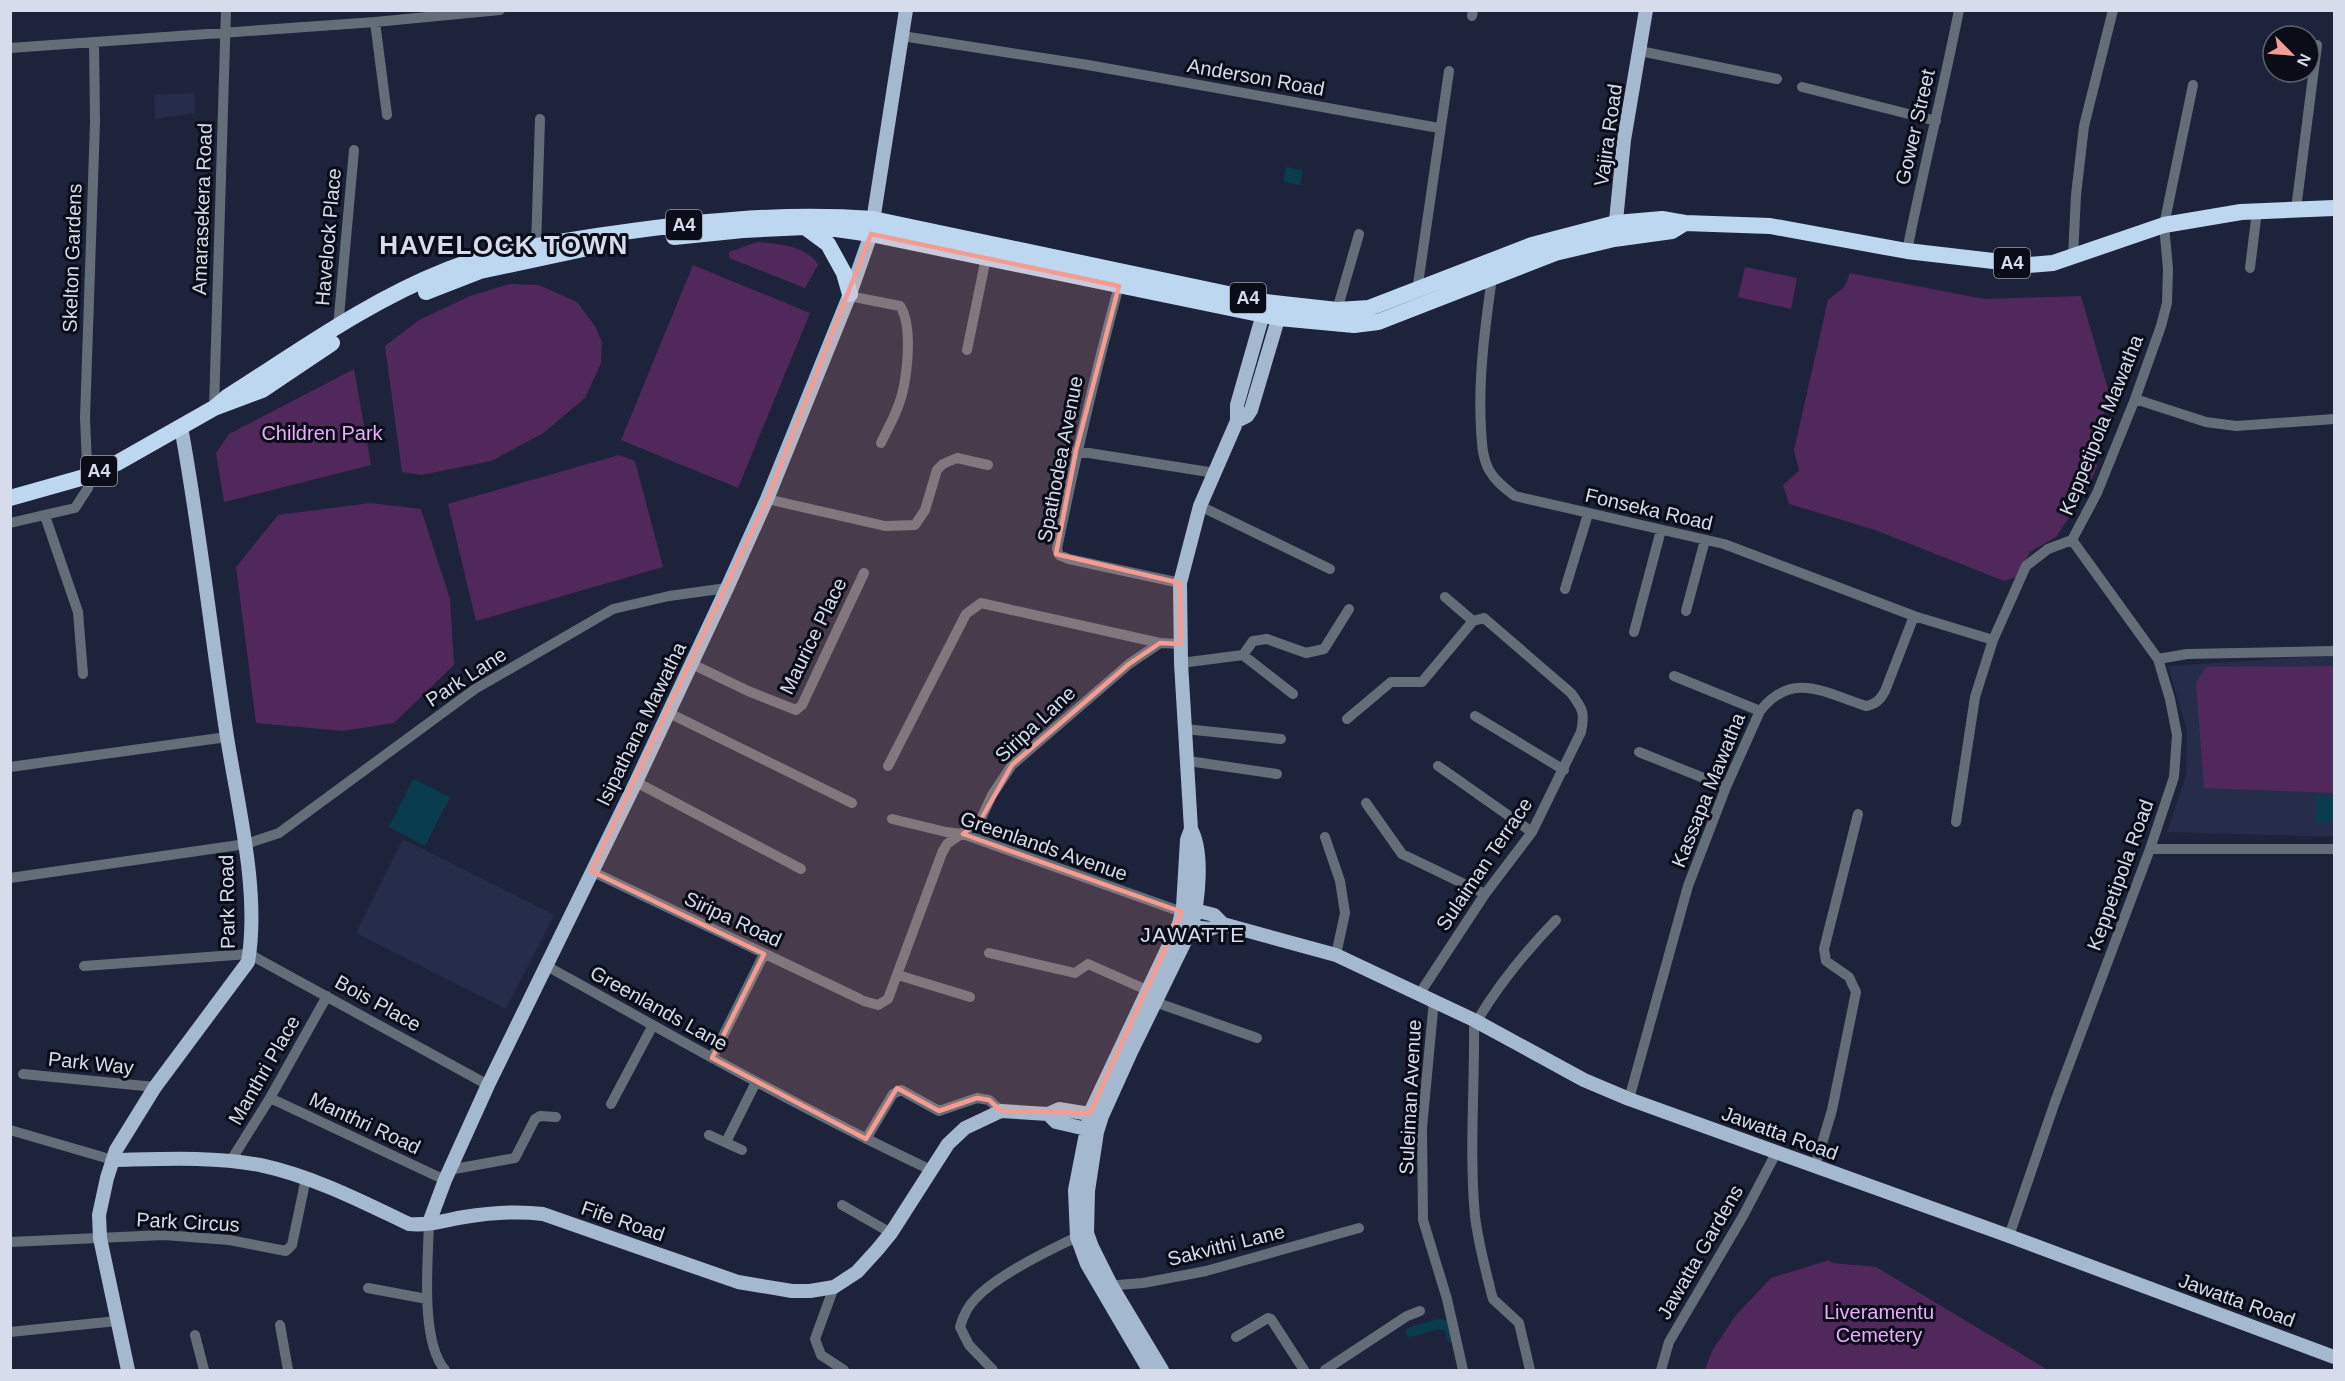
<svg xmlns="http://www.w3.org/2000/svg" width="2345" height="1381" font-family="Arial,sans-serif">
<rect width="100%" height="100%" fill="#1d233b"/>
<path fill="#262d4a" d="M195,93V113L155,119L154,95Z
M2334,655V837L2167,832L2186,775L2187,730L2168,666Z
M403,839L554,915L506,1009L356,933Z"/>
<path fill="#51285c" d="M757,242C777,244 807,245 818,265L805,288L729,258V252Z
M693,265L810,313L738,488L621,440Z
M1745,267L1797,278L1791,309L1738,297Z
M1850,273L1984,299L2081,296L2110,396L2086,461L2098,465L2084,495L2056,537L2030,552L2017,577L2004,581L1875,530L1789,504L1783,485L1799,471L1794,450L1828,300L1845,286Z
M510,284L539,285L577,302L595,326L602,342L601,363L585,398L542,434L491,461L421,475L402,472L385,346L419,320L470,296Z
M354,369L371,465L224,502L216,453L229,434Z
M619,455L635,461L663,567L476,621L448,504Z
M370,503L421,509L450,599L454,665L394,723L343,731L256,723L236,567L278,515Z
M2334,666V793L2204,788L2196,683L2206,667Z
M1829,1260L1832,1263L1876,1267L2048,1370H1705L1712,1351L1736,1315L1771,1278Z"/>
<path fill="#093c4e" d="M1286,167L1303,170L1300,185L1283,182Z
M413,779L450,797L425,846L389,827Z
M2316,796H2334V822H2315Z"/>
<g fill="none" stroke-linecap="round" stroke-linejoin="round">
<path stroke="#093c4e" stroke-width="10" d="M1411,1332L1438,1324L1449,1326L1452,1338"/>
<path stroke="#646e79" stroke-width="10" d="M1472,16L1473,10
M375,22L387,115
M902,36L1088,65L1439,128
M10,48L375,22L500,10
M1640,51L1777,79
M1802,87L1936,121
M2296,209L2317,45
M536,247L540,119
M1907,251C1923,170 1943,91 1959,10
M2073,257L2076,195L2084,126L2113,10
M2250,268L2257,211
M1492,277C1485,328 1478,378 1481,429C1482,443 1482,457 1489,470C1495,481 1506,489 1515,496L1724,544L1914,616L1993,640
M1119,286C1095,373 1075,460 1057,549L1059,555L1069,559L1180,583
M1417,291L1449,71
M849,296L900,306C914,327 907,386 897,409C893,420 886,432 881,443
M1337,310L1359,234
M338,327L354,150
M967,350L986,258
M2135,399L2206,422L2236,426L2334,419
M214,408L226,10
M1076,451L1215,473
M767,499L885,526L915,525L925,510L937,470L943,464L957,458L988,465
M1200,506L1330,569
M45,516L78,612L83,674
M10,523L75,508L88,488L85,418L95,122L94,42
M1565,589L1588,514
M1445,597L1473,621
M1686,611L1705,540
M1634,632L1661,530
M1243,655L1293,694
M2158,659L2187,654L2334,651
M1181,663L1243,655L1253,641L1267,639L1306,653L1324,649L1349,609
M692,664L748,691L796,710L802,705L864,573
M1674,676L1760,711
M669,713L852,803
M1475,716L1564,770
M1347,719L1391,682H1422L1473,621L1484,618L1571,693C1583,709 1585,713 1581,732L1532,832L1485,894L1420,993
M1185,729L1281,739
M1639,752L1726,787
M1188,761L1277,774
M888,766L966,614L981,603L1160,643
M1438,766L1532,832
M10,767L227,737
M636,782L801,869
M1366,803L1402,854L1485,894
M892,819L946,832L963,834L1182,912
M1956,822L1975,697L1993,640L2026,566L2048,549L2072,540L2097,493L2135,399L2161,326L2167,303L2168,269L2164,225L2193,85
M1325,837L1340,881L1345,913L1336,955
M2150,849H2334
M591,871L860,999
M10,878L246,844L279,833L475,689L613,609L669,596L727,588
M989,953L1075,973L1088,964L1149,991
M545,965C672,1036 799,1108 931,1170
M84,966L249,954L488,1085
M898,975L970,997
M1434,1000L1422,1128L1423,1220L1447,1299L1463,1370
M864,1001L878,1005L888,999L942,853L947,844L980,821L992,795L1012,765L1129,664L1160,643L1181,644
M1155,1002L1257,1038
M1474,1020C1475,1085 1469,1151 1475,1216C1478,1242 1485,1267 1491,1292L1493,1299L1519,1323L1530,1370
M1477,1021C1499,984 1526,951 1556,920
M712,1058L764,954
M23,1074L155,1087
M270,1098L445,1180
M1629,1099L1688,886L1726,787L1760,711C1792,670 1825,693 1866,706C1876,704 1880,700 1885,691L1914,616
M611,1104L653,1025
M10,1130L113,1160
M709,1135L742,1150
M866,1139L893,1094L901,1090L939,1111L977,1098L989,1100L1001,1111
M726,1142L756,1082
M230,1162L270,1098L327,996
M1815,1167L1832,1110L1856,992L1849,977L1826,961L1824,949L1858,814
M449,1170L515,1158L535,1119L540,1116L556,1117
M842,1205L891,1233
M429,1223C428,1261 420,1341 445,1370
M2009,1236L2055,1102L2150,849L2174,777L2177,735L2170,699L2158,659L2072,540
M10,1242L164,1235L229,1240L286,1251L292,1245L306,1178
M1105,1286L1143,1283L1206,1271L1359,1228
M834,1287L815,1339L821,1355L844,1370
M368,1288L427,1299
M280,1325L288,1370
M10,1332L117,1321
M195,1335L204,1370
M1236,1337L1268,1318L1271,1319L1304,1370
M993,1370L969,1345L960,1327C963,1316 968,1306 976,1298C997,1276 1049,1250 1077,1237
M1325,1370L1407,1316L1420,1311
M1661,1370L1669,1342L1743,1216L1776,1153"/>
<path stroke="#a4b9cf" stroke-width="14" d="M1615,231L1624,140L1646,10
M1237,421L1247,416L1251,410L1281,309
M1183,907L1214,915L1223,924L1336,955L1474,1020L1584,1080L1629,1099L2009,1236L2334,1357
M1185,926L1210,929L1223,924
M1048,1114L1056,1122L1095,1131
M113,1160C160,1159 213,1156 260,1165C312,1176 361,1201 409,1224C427,1226 446,1220 464,1217C489,1213 518,1211 543,1214L738,1282L792,1291H810L834,1287L857,1272L877,1250L891,1233L948,1144L965,1128L1001,1111L1048,1114L1059,1109L1102,1116
M429,1223L445,1180L488,1085L636,782L727,588L767,499L850,294L871,234L906,10
M128,1370L100,1238L99,1215L107,1178L116,1150L155,1087L248,962C260,893 238,806 227,737C211,634 200,530 181,427
M1149,1370L1087,1264L1077,1237L1075,1190L1090,1113L1179,924L1183,907L1187,840L1191,829L1181,663L1180,583L1200,506L1237,421V405L1265,307
M1162,1370L1111,1285L1092,1247L1087,1233L1088,1191L1097,1132L1102,1116L1130,1054L1192,927C1198,901 1204,853 1191,829"/>
<path stroke="#bdd7f1" stroke-width="16" d="M805,227L828,244L844,273L850,294
M674,237L743,230L805,227H822L871,234L1279,318L1354,325L1378,322L1555,253L1614,239L1672,231L1685,223
M426,292L480,271L597,246
M214,408L227,397C298,352 368,301 447,270C494,251 547,244 597,236C690,222 780,212 873,219L1266,302L1337,310L1369,308L1532,245L1616,223L1662,219L1685,223L1770,226L1907,251L2028,265L2053,263L2164,225L2241,212L2334,208
M10,498L88,476L117,463L214,408L262,390L332,343"/>
</g>
<path fill="#f59c92" fill-opacity="0.2" stroke="#f59c92" stroke-width="4.5" stroke-linejoin="round" d="M871,234L1119,286L1076,451L1056,554L1180,583L1181,644L1160,643L1129,664L1012,765L980,821L963,834L1182,912L1090,1113L1001,1111L989,1100L977,1098L939,1111L897,1088L866,1139L712,1058L764,954L591,871L767,499Z"/>
<g text-anchor="middle" dominant-baseline="central" stroke-width="6" stroke-linejoin="round" paint-order="stroke">
<g fill="#0a0d17" stroke="#9a9eac" stroke-width="1.5">
<rect x="666" y="210" width="36" height="30" rx="4.5"/>
<rect x="1994" y="248" width="36" height="30" rx="4.5"/>
<rect x="1230" y="283" width="36" height="30" rx="4.5"/>
<rect x="81" y="456" width="36" height="30" rx="4.5"/>
</g>
<g font-size="18" font-weight="bold" fill="#d7dcec">
<text x="684" y="225">A4</text>
<text x="2012" y="263">A4</text>
<text x="1248" y="298">A4</text>
<text x="99" y="471">A4</text>
</g>
<g font-size="20" fill="#d7dcec" stroke="#0a0d17">
<text transform="translate(1256 77) rotate(10)">Anderson Road</text>
<text transform="translate(1915 127) rotate(-77)">Gower Street</text>
<text transform="translate(1608 135) rotate(-82)">Vajira Road</text>
<text transform="translate(202 209) rotate(-88)">Amarasekera Road</text>
<text transform="translate(328 237) rotate(-85)">Havelock Place</text>
<text transform="translate(72 258) rotate(-88)">Skelton Gardens</text>
<text transform="translate(2101 425) rotate(-68)">Keppetipola Mawatha</text>
<text transform="translate(1060 459) rotate(-79)">Spathodea Avenue</text>
<text transform="translate(1649 509) rotate(13)">Fonseka Road</text>
<text transform="translate(813 636) rotate(-64)">Maurice Place</text>
<text transform="translate(466 677) rotate(-33)">Park Lane</text>
<text transform="translate(641 724) rotate(-64)">Isipathana Mawatha</text>
<text transform="translate(1035 724) rotate(-43)">Siripa Lane</text>
<text transform="translate(1708 790) rotate(-68)">Kassapa Mawatha</text>
<text transform="translate(1044 846) rotate(19)">Greenlands Avenue</text>
<text transform="translate(1484 864) rotate(-56)">Sulaiman Terrace</text>
<text transform="translate(2120 875) rotate(-70)">Keppetipola Road</text>
<text transform="translate(227 902) rotate(-91)">Park Road</text>
<text transform="translate(733 919) rotate(25)">Siripa Road</text>
<text transform="translate(378 1003) rotate(29)">Bois Place</text>
<text transform="translate(659 1008) rotate(29)">Greenlands Lane</text>
<text transform="translate(91 1063) rotate(6)">Park Way</text>
<text transform="translate(264 1070) rotate(-60)">Manthri Place</text>
<text transform="translate(1410 1097) rotate(-87)">Suleiman Avenue</text>
<text transform="translate(365 1123) rotate(25)">Manthri Road</text>
<text transform="translate(1780 1133) rotate(20)">Jawatta Road</text>
<text transform="translate(623 1221) rotate(19)">Fife Road</text>
<text transform="translate(188 1222) rotate(3)">Park Circus</text>
<text transform="translate(1226 1245) rotate(-14)">Sakvithi Lane</text>
<text transform="translate(1700 1252) rotate(-60)">Jawatta Gardens</text>
<text transform="translate(2237 1300) rotate(20)">Jawatta Road</text>
</g>
<g font-size="20" fill="#ebacfd" stroke="#0a0d17">
<text x="322" y="433">Children Park</text>
<text x="1879" y="1312">Liveramentu<tspan x="1879" dy="23">Cemetery</tspan></text>
</g>
<g font-size="21" letter-spacing="1.5" fill="#d7dcec" stroke="#0a0d17">
<text x="1193" y="934">JAWATTE</text>
</g>
<g font-size="26" font-weight="bold" letter-spacing="1.5" fill="#d7dcec" stroke="#0a0d17">
<text x="504" y="245">HAVELOCK TOWN</text>
</g>
</g>
<rect width="2345" height="1381" fill="none" stroke="#d7dcec" stroke-width="24"/>
<g transform="translate(2291 54) rotate(115)"><circle r="28" fill="#0a0d17" stroke="#5c606c" stroke-width="1.5"/>
<path d="M0-4.5L10 22L0 15L-10 22Z" fill="#f59c92"/>
<text y="-9" font-size="16" font-weight="bold" text-anchor="middle" fill="#d7dcec">N</text>
</g>
</svg>
